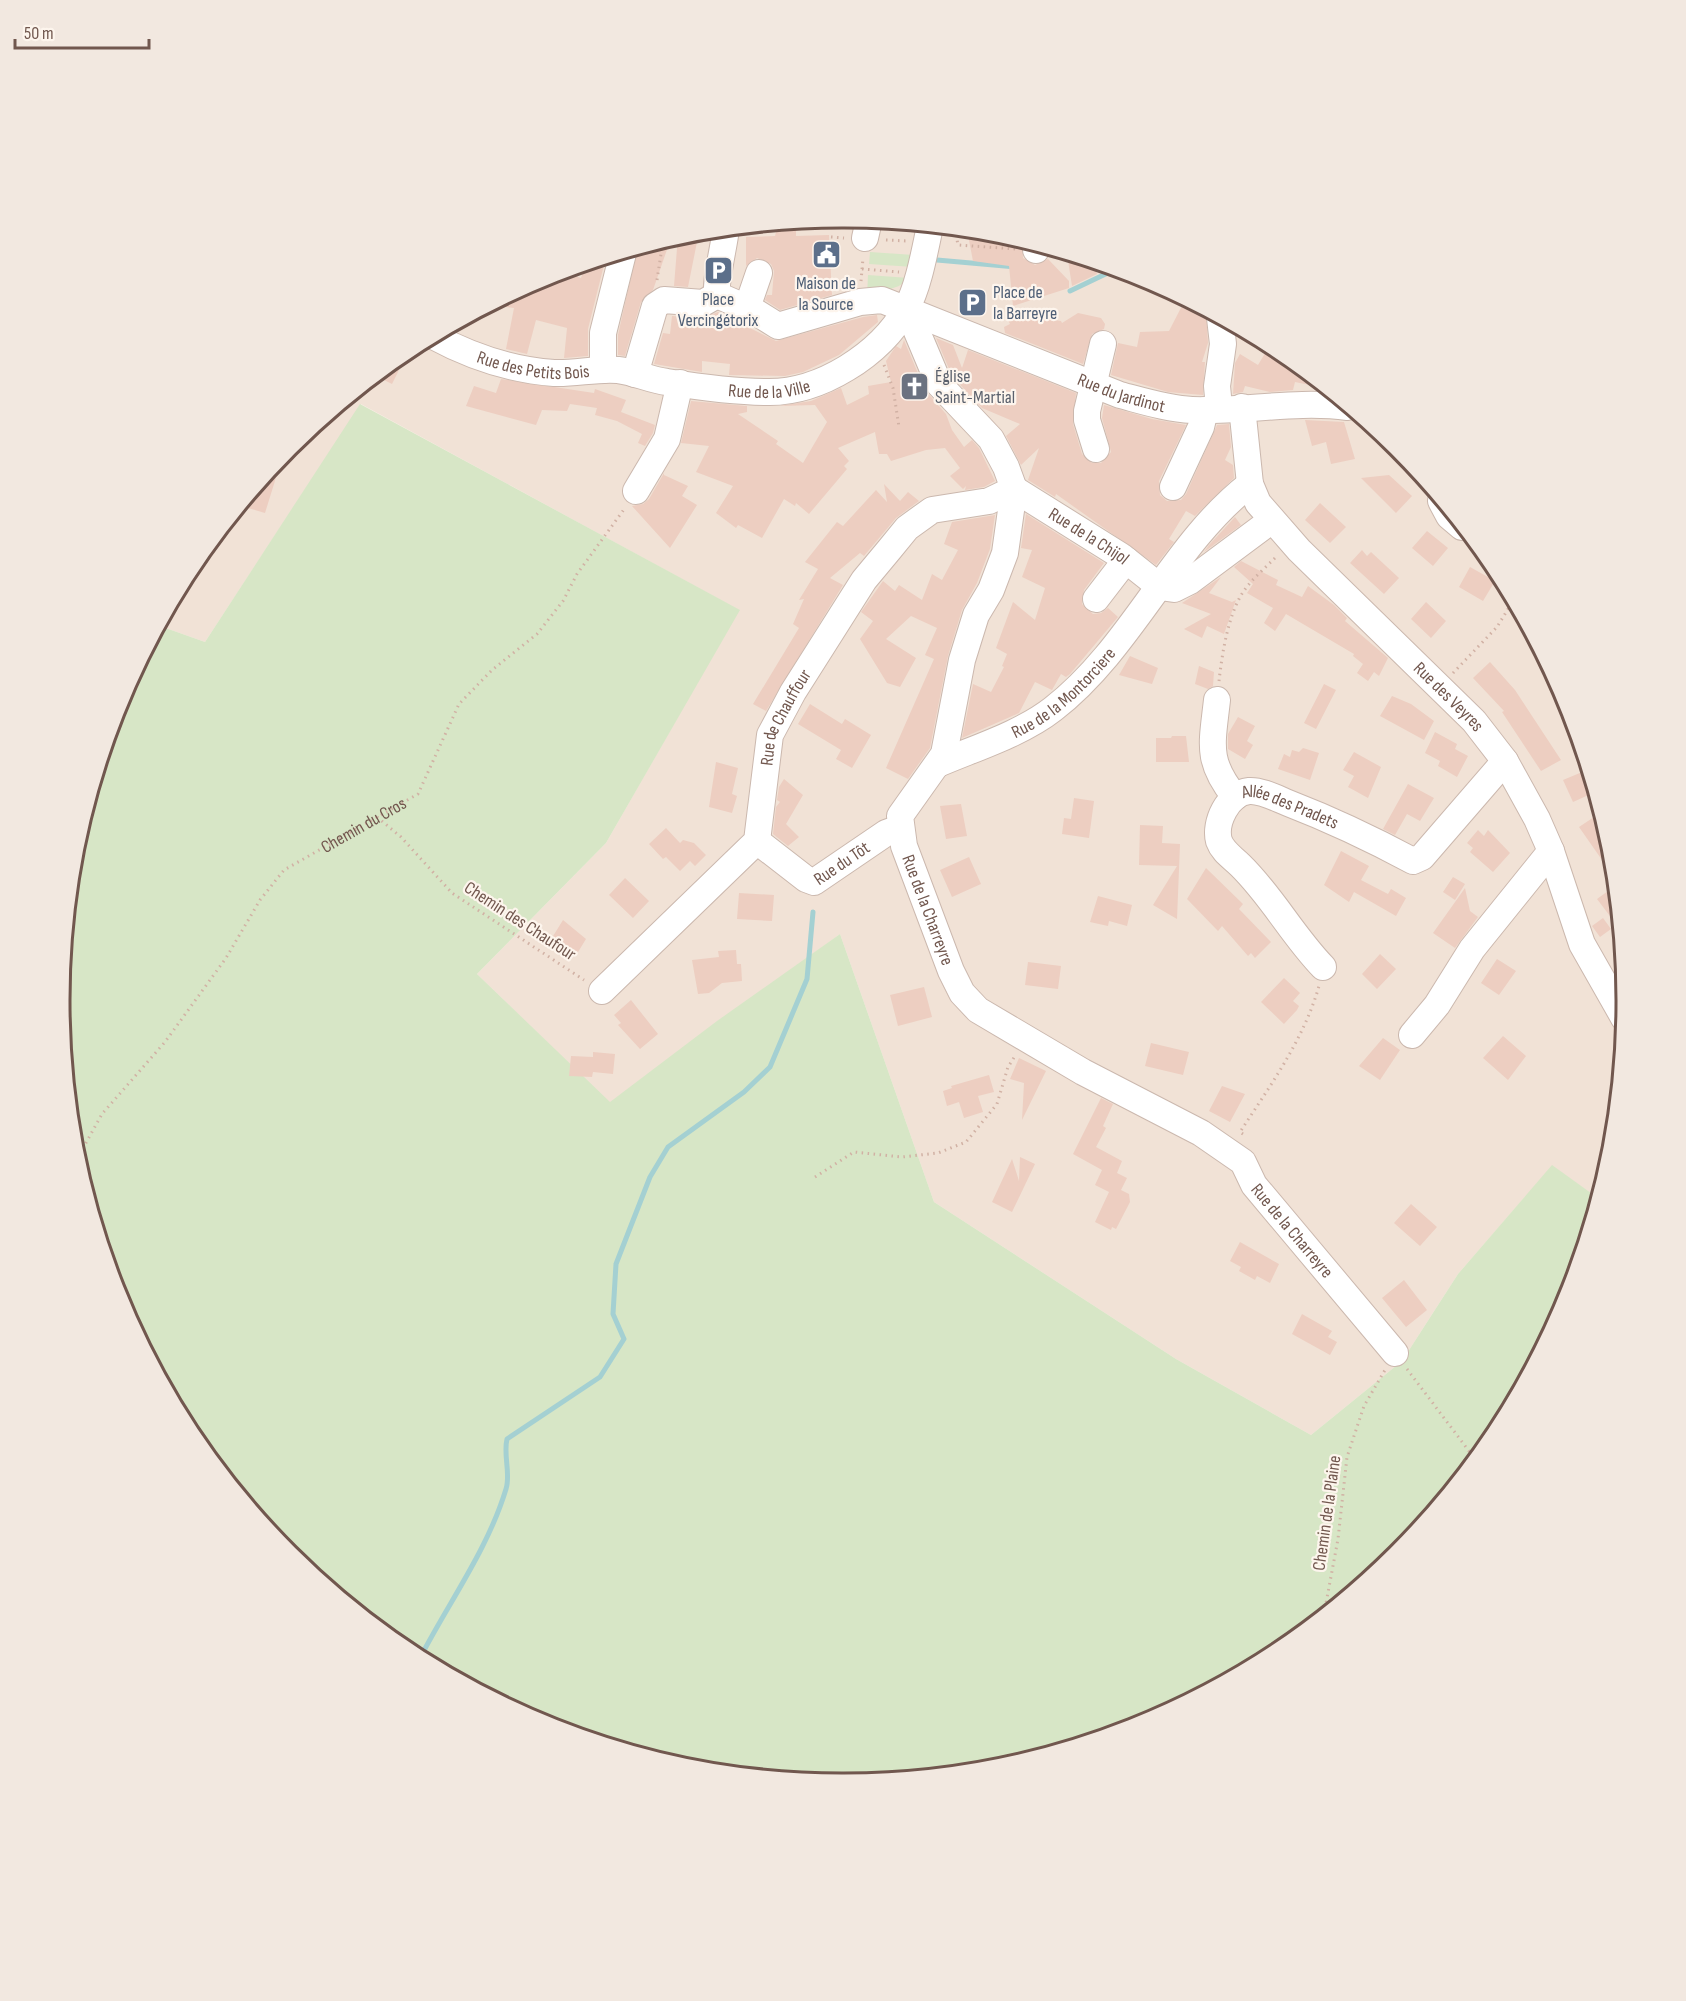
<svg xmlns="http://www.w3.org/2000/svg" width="1686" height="2001" font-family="'Sofia Sans Condensed',sans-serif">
<rect width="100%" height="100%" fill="#faf0e7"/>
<path fill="#f1e2d6" d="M843,218L996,233L1143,277L1278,350L1397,447L1494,566L1567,701L1611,848L1626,1001L1611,1154L1598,1198L1552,1166L1458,1274L1402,1361L1311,1435L1176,1359L934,1202L840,934L610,1103L477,974L606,843L739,610L361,404L205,642L160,626L192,565L290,447L408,349L544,277L691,232Z"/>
<path fill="#d7e6c6" d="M870,252L914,255L913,267L869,264Z
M868,275L909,278L899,286L867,297Z
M360,404L740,610L606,843L477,974L610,1102L717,1021L840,934L934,1202L1176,1359L1311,1435L1402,1361L1458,1274L1552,1165L1598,1198L1566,1300L1494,1436L1396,1554L1278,1652L1142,1724L995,1769L843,1783L690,1768L543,1724L408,1651L289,1554L192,1435L119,1300L75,1153L60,1000L75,847L120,701L160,626L205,642Z"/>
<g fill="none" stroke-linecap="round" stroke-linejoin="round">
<path stroke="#a4d0d2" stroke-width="5" d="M937,260L1016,267
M1070,291L1116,269
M420,1658C449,1602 488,1549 506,1489C511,1474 503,1455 507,1439L600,1377L624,1339L613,1314L616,1264L650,1177L668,1147L744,1092L770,1067L807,979L813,912"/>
</g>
<path fill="#edcec1" d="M796,222V236L829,235L832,295L780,310L765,300L767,295H772L774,271L771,264L757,258L746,266V237L775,236L778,224Z
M967,230L996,233L1022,241L1023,258L1035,265L1048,259L1069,281V288L1013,306L1009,266L973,261Z
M699,232L688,287L674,286L678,236Z
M671,238L653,290L641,302L625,356L618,355V335L637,249Z
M1067,254L1094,263L1097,274L1072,286Z
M591,263L604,265L588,329V356L564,358L567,328L536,320L527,354L506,349L514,308L492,305L544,277L563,271L581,278L585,264Z
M1185,300L1206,313L1208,343L1202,362H1205L1203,395L1168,392L1111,375L1118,343L1137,347L1140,332L1169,331Z
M718,312L776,341L863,317L877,315L878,322L839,355L803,372L785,376L729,375L730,364L702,361V372L654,364L663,333L670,334L672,316L703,318Z
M1078,313L1101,318L1105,324L1104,329L1092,334L1083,364L1005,333L1004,327L1010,324L1008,320L1019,314L1061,321L1062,323Z
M936,338L953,345L962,368L968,350L1076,393L1073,424L1082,454L1092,463H1101L1111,452L1102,418L1104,405L1152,419L1186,425L1159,481L1160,495L1167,501L1181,500L1186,494L1217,425L1229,424L1231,447L1225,460L1233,465L1234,478L1195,516L1186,511L1169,539L1174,542L1156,565L1056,494L1055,497L1028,480L1039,448L1021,465L1006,436L1020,424L982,408L952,376Z
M904,340L925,390L946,414L952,430L964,447L972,440L979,448L995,481L984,487L965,490L966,486L963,489L950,476L960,468L945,448L926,450L891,461L887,454H879L875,432L838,448L849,461L844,466L847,469L809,514L796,503L795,506L784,499L762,538L738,525L736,528L716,513L733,486L696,472L709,446L681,443L691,401L747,406V412L738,414L778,441L776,444L803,463L827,422L815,405L779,406L811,401L841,388L847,405L869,394L868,386L891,382L886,361L896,346L901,349Z
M1270,345L1278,350L1325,388L1295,382L1293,390L1270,392L1245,386L1243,392L1233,394L1235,363L1240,354L1258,365Z
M410,348L392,384L376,376L408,349Z
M501,379L594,393L595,389L626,400L621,412L655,425L653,433L645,446L638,443L642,434L617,421L595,415L597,408L570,404L567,411L542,410L536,425L466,406L474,386L496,393Z
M1305,420L1344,422L1355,459L1331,464L1326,442L1312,446Z
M283,455L265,513L241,506L259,484Z
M664,473V475L688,486L682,496L697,505L670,548L632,506L643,504L649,499Z
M1389,475L1412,496L1396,513L1361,478Z
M884,484L900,501L908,492L919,501L896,518L864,556L860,553L830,578L843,585L766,711L753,704L799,628L793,624L804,599L799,600L818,569L805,562L837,522L843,526L876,490L887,502Z
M1320,503L1346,527L1330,543L1305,520Z
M1026,514L1104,563L1084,590L1082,604L1093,614L1101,613L1108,608L1118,617L1070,674L1066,677L1061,674L1052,690L1035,682L1019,713L962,738L973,684L991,692L1004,667L1002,666L1007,654L996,648L1013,602L1035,620L1045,588L1022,577L1032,550L1021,548Z
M995,515L990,549L977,583L962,610L948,656L930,748L908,779L886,768L934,659L925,655L937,628L911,616L886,639L916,658L900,687L887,683L860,639L873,621L861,612L883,581L895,591L899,585L922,600L932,574L942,580L958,550L944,544L952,522Z
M1235,517L1241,525L1204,552L1209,545Z
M1427,531L1448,548L1433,566L1412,548Z
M1362,550L1367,556L1371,552L1399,578L1384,594L1350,563Z
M1241,561L1278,580L1276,585L1302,597L1308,586L1334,605L1347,618L1345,621L1388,658L1379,676L1374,672L1368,681L1357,673L1363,664L1353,656L1354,654L1286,614L1275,631L1264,623L1273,608L1247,593L1253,584L1234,567Z
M1470,567L1495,581L1483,601L1459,587Z
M1221,577L1209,593L1232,602L1236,600L1224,634L1207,626L1202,638L1184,629L1211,614L1182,603Z
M1426,602L1446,621L1431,638L1411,619Z
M1130,656L1158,668L1152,684L1119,675Z
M1490,662L1515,690L1561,760L1541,771L1502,712L1504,711L1473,678Z
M1199,666L1214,672L1213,686L1208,689L1195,684Z
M1324,684L1336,690L1316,729L1304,723Z
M1392,696L1411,704L1434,721L1424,740L1380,716Z
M810,704L842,724L845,719L871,735L852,768L836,759L841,750L798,724Z
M1238,717L1255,726L1247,741L1253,745L1245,759L1228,749V734Z
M1435,732L1457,744L1455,749L1468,756L1457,777L1438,766L1440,761L1425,753Z
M1172,736H1186L1189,762H1156V738H1171Z
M1303,748L1319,753L1310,780L1278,769L1284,754L1290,757L1292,750L1299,752Z
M1354,752L1381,767L1368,798L1348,787L1354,776L1343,770Z
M716,762L738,768L732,794L737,796L732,813L709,807Z
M1587,770L1593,793L1573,802L1563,780Z
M784,779L803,795L786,824L799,837L788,846L773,834L776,807L780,802L777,800L779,787Z
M1408,784L1434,798L1420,821L1407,814L1395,835L1383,829Z
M1074,798L1094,801L1089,838L1062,834L1064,818L1071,819Z
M961,804L967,836L946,839L940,806Z
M1600,813L1612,853L1602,860L1579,827Z
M1140,825L1163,826L1162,843L1180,844L1177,919L1153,905L1177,866L1139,865Z
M666,828L680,843L683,840L694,843L706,855L695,866L690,861L680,871L666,857L663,859L649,844Z
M1478,830L1484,836L1488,830L1510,853L1493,872L1470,852L1473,848L1467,843Z
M1341,851L1369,866L1361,880L1388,894L1391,889L1406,898L1396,916L1354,892L1349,902L1324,885Z
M969,857L981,884L952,897L940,870Z
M1206,868L1243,904L1239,909L1271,942L1255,958L1251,953L1248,956L1222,926L1218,931L1187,899Z
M1453,877L1465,884L1455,900L1443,892Z
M625,878L649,901L633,918L609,895Z
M1615,886V889L1619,928L1597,899Z
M1465,888L1470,911L1478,917L1455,948L1433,933Z
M739,893L774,895L772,921L737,919Z
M1098,896L1132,905L1127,926L1109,921L1108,926L1090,922Z
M1603,918L1611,929L1600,937L1592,926Z
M563,920L586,939L575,957L550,941Z
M736,950L737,964H741L742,981L722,983L709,993L698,994L692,960L719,957L718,951Z
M1380,954L1396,969L1377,989L1362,974Z
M1497,959L1516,971L1499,995L1481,983Z
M1028,962L1061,966L1058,989L1025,985Z
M1284,978L1300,993L1293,1001L1299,1006L1297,1010L1284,1024L1261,1002Z
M924,987L932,1017L898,1026L890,995Z
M631,1000L658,1034L640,1049L618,1025L621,1023L614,1015Z
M1503,1036L1526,1056L1508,1080L1483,1058Z
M1383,1038L1400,1050L1380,1080L1359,1066Z
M1151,1043L1189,1052L1183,1075L1145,1066Z
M593,1052L615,1054L613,1074L593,1072L592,1077L569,1076L571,1056L593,1057Z
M1019,1058L1046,1071L1022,1120L1024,1083L1010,1079Z
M989,1075L994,1092L978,1096L983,1112L964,1118L959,1102L947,1106L943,1091L952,1088L951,1086Z
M1222,1086L1245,1094L1230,1122L1209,1111Z
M1101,1098L1113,1104L1103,1126L1106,1128L1096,1147L1122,1161L1117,1173L1127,1178L1121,1190L1129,1194L1130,1202L1116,1229L1112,1227L1111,1230L1095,1222L1109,1192L1095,1185L1102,1170L1073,1154Z
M1020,1157L1035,1164L1012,1212L992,1202L1012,1159L1019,1181Z
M1411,1204L1437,1227L1420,1246L1394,1223Z
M1240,1242L1279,1264L1270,1283L1257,1276L1255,1280L1239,1271L1241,1267L1230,1261Z
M1404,1280L1427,1310L1406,1327L1382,1298Z
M1302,1314L1332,1331L1328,1337L1337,1342L1330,1355L1292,1334Z"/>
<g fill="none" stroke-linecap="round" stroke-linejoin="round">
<defs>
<g id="minor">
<path id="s2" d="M726,229C724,246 715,282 717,295L754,311L778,326L860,302L882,300L1120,395C1143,401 1168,409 1192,410C1244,412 1295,400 1348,407"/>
<path d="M865,238L869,220"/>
<path d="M1036,245V250"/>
<path d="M747,308L759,273"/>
<path id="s3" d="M907,308L939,384L991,439L1006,467L1014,489L1005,553L991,590L976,615L962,660L944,754L900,816L904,846L951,971L962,993L978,1010L1083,1072L1201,1133L1243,1162L1254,1185L1395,1353"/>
<path id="s4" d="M433,336C470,356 512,370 554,373C575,374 597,368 618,370C635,372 650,380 667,382C699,387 734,392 767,392C820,393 880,355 906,309C918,289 925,250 930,226"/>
<path d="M603,370V333L623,253"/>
<path d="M635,374L655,306L664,300L703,303L717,295"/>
<path id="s5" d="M1242,407L1250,484L1258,503L1299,550L1474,721L1505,761L1537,819L1551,851L1582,944L1624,1018"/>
<path d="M1219,408L1217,386L1223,344L1220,318"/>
<path d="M1096,449L1087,420V411L1103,344"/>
<path d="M1173,487L1201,427L1205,410"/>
<path d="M636,491L667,439L680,383"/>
<path d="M1441,501L1449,516L1462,527"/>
<path d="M1096,599L1126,560"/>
<path d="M1217,700C1212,745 1206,761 1235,797"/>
<path id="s6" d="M938,764C975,748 1021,734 1053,709C1132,648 1173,543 1250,484"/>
<path id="s7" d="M757,841L806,879L814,882L886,833L900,828"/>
<path id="s8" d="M1323,967C1292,935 1272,896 1240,865C1232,857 1223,852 1219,841C1214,823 1228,793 1249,791C1261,790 1278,799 1288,803C1332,820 1372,839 1413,861L1422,857L1505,761"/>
<path id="s9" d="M602,991L757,841L770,735L793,692L864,580L889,550L907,528L932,510L989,501L1014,489L1121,556L1160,587L1174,589L1190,581L1272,520"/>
<path d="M1412,1035L1437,1005L1472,949L1551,851"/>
</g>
</defs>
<use href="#minor" stroke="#cbb8ae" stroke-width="28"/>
<g stroke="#d1b1a4" stroke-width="3" stroke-dasharray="1.5 4.5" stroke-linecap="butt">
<path d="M955,229L958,245L1016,249"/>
<path d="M831,237L844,238"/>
<path d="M886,240L907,241"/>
<path d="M862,269L899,272"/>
<path d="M657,280L663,241"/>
<path d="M861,281L863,258"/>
<path d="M884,365L893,388L899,427"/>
<path d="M1453,673L1497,627L1513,601"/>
<path d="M1219,681C1222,655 1227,622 1239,599C1247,583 1263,570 1276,557"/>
<path d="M377,817L401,837L452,893L584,980"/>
<path d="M1243,1134L1240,1132C1270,1086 1304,1039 1319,986"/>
<path id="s1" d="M77,1159L102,1114L165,1042L226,958L260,900L284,870L418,794L459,704L492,670L537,634L563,601L577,574L625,508"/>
<path d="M815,1177L854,1152L902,1157L938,1153L966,1142L997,1104L1008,1067L1015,1056"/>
<path d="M1407,1369L1475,1459"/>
<path d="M1324,1614L1338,1539L1347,1457L1364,1406L1385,1370"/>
</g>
<use href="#minor" stroke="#fff" stroke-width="26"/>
</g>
<defs>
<symbol id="civic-square" viewBox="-11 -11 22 22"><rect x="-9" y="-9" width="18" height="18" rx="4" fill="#5c6f8a" stroke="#fdf5ed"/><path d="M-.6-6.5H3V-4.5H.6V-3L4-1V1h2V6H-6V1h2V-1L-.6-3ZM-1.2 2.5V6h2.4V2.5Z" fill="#fff"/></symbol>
<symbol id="parking-square" viewBox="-11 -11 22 22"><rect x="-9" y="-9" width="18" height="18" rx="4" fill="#5c6f8a" stroke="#fdf5ed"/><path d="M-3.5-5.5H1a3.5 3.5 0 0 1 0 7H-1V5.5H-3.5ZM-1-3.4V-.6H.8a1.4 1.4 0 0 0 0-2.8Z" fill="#fff"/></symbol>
<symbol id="church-square" viewBox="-11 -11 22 22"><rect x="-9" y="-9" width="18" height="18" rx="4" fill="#6b7280" stroke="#fdf5ed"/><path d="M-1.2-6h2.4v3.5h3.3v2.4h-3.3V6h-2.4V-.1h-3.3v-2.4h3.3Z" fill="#fff"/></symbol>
</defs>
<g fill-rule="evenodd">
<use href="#civic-square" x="810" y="238" width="33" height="33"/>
<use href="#parking-square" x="702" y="254" width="33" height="33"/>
<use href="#parking-square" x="956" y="286" width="33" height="33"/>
<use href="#church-square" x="898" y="370" width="33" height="33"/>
</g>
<g text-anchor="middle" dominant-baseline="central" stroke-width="4.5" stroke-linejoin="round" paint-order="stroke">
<g font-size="18" fill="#4e5e75" stroke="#fdf5ed">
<text x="826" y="283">Maison de<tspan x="826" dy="21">la Source</tspan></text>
<text x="993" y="292" text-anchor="start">Place de<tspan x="993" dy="21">la Barreyre</tspan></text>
<text x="718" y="299">Place<tspan x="718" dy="21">Vercingétorix</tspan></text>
</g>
<g font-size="18" fill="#71574e" stroke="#fdf5ed">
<text stroke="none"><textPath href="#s4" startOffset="106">Rue des Petits Bois</textPath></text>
<text stroke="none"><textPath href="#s4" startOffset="345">Rue de la Ville</textPath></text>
<text stroke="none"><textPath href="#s2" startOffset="500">Rue du Jardinot</textPath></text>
<text stroke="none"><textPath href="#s9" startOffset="776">Rue de la Chijol</textPath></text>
<text stroke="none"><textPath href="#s6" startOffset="146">Rue de la Montorciere</textPath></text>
<text stroke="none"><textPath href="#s5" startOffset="370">Rue des Veyres</textPath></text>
<text stroke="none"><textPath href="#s9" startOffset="344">Rue de Chauffour</textPath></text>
<text stroke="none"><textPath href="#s8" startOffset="272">Allée des Pradets</textPath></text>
<text stroke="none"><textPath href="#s1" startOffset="448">Chemin du Cros</textPath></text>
<text stroke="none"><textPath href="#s7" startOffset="104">Rue du Tôt</textPath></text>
<text stroke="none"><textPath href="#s3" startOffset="664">Rue de la Charreyre</textPath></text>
<text transform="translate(520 921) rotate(33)">Chemin des Chaufour</text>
<text stroke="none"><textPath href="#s3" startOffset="1168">Rue de la Charreyre</textPath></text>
<text transform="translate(1327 1513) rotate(-82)">Chemin de la Plaine</text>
</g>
<g font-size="18" fill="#5b616d" stroke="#fdf5ed" text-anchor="start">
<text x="935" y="376">Église<tspan x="935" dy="21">Saint-Martial</tspan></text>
</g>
</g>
<path d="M0 0H1686V2001H0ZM842 228H844A772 772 0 0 1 1616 1000V1001A772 772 0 0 1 844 1773H842A772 772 0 0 1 70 1001V1000A772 772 0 0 1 842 228Z" fill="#f2e8e0" fill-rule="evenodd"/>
<path fill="none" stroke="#71574e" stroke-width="3" d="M842 228H844A772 772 0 0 1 1616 1000V1001A772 772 0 0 1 844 1773H842A772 772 0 0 1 70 1001V1000A772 772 0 0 1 842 228Z"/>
<path d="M15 39v9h134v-9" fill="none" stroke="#71574e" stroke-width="3"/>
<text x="24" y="39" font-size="18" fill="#71574e" stroke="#fdf5ed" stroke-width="4.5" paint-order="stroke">50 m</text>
</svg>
